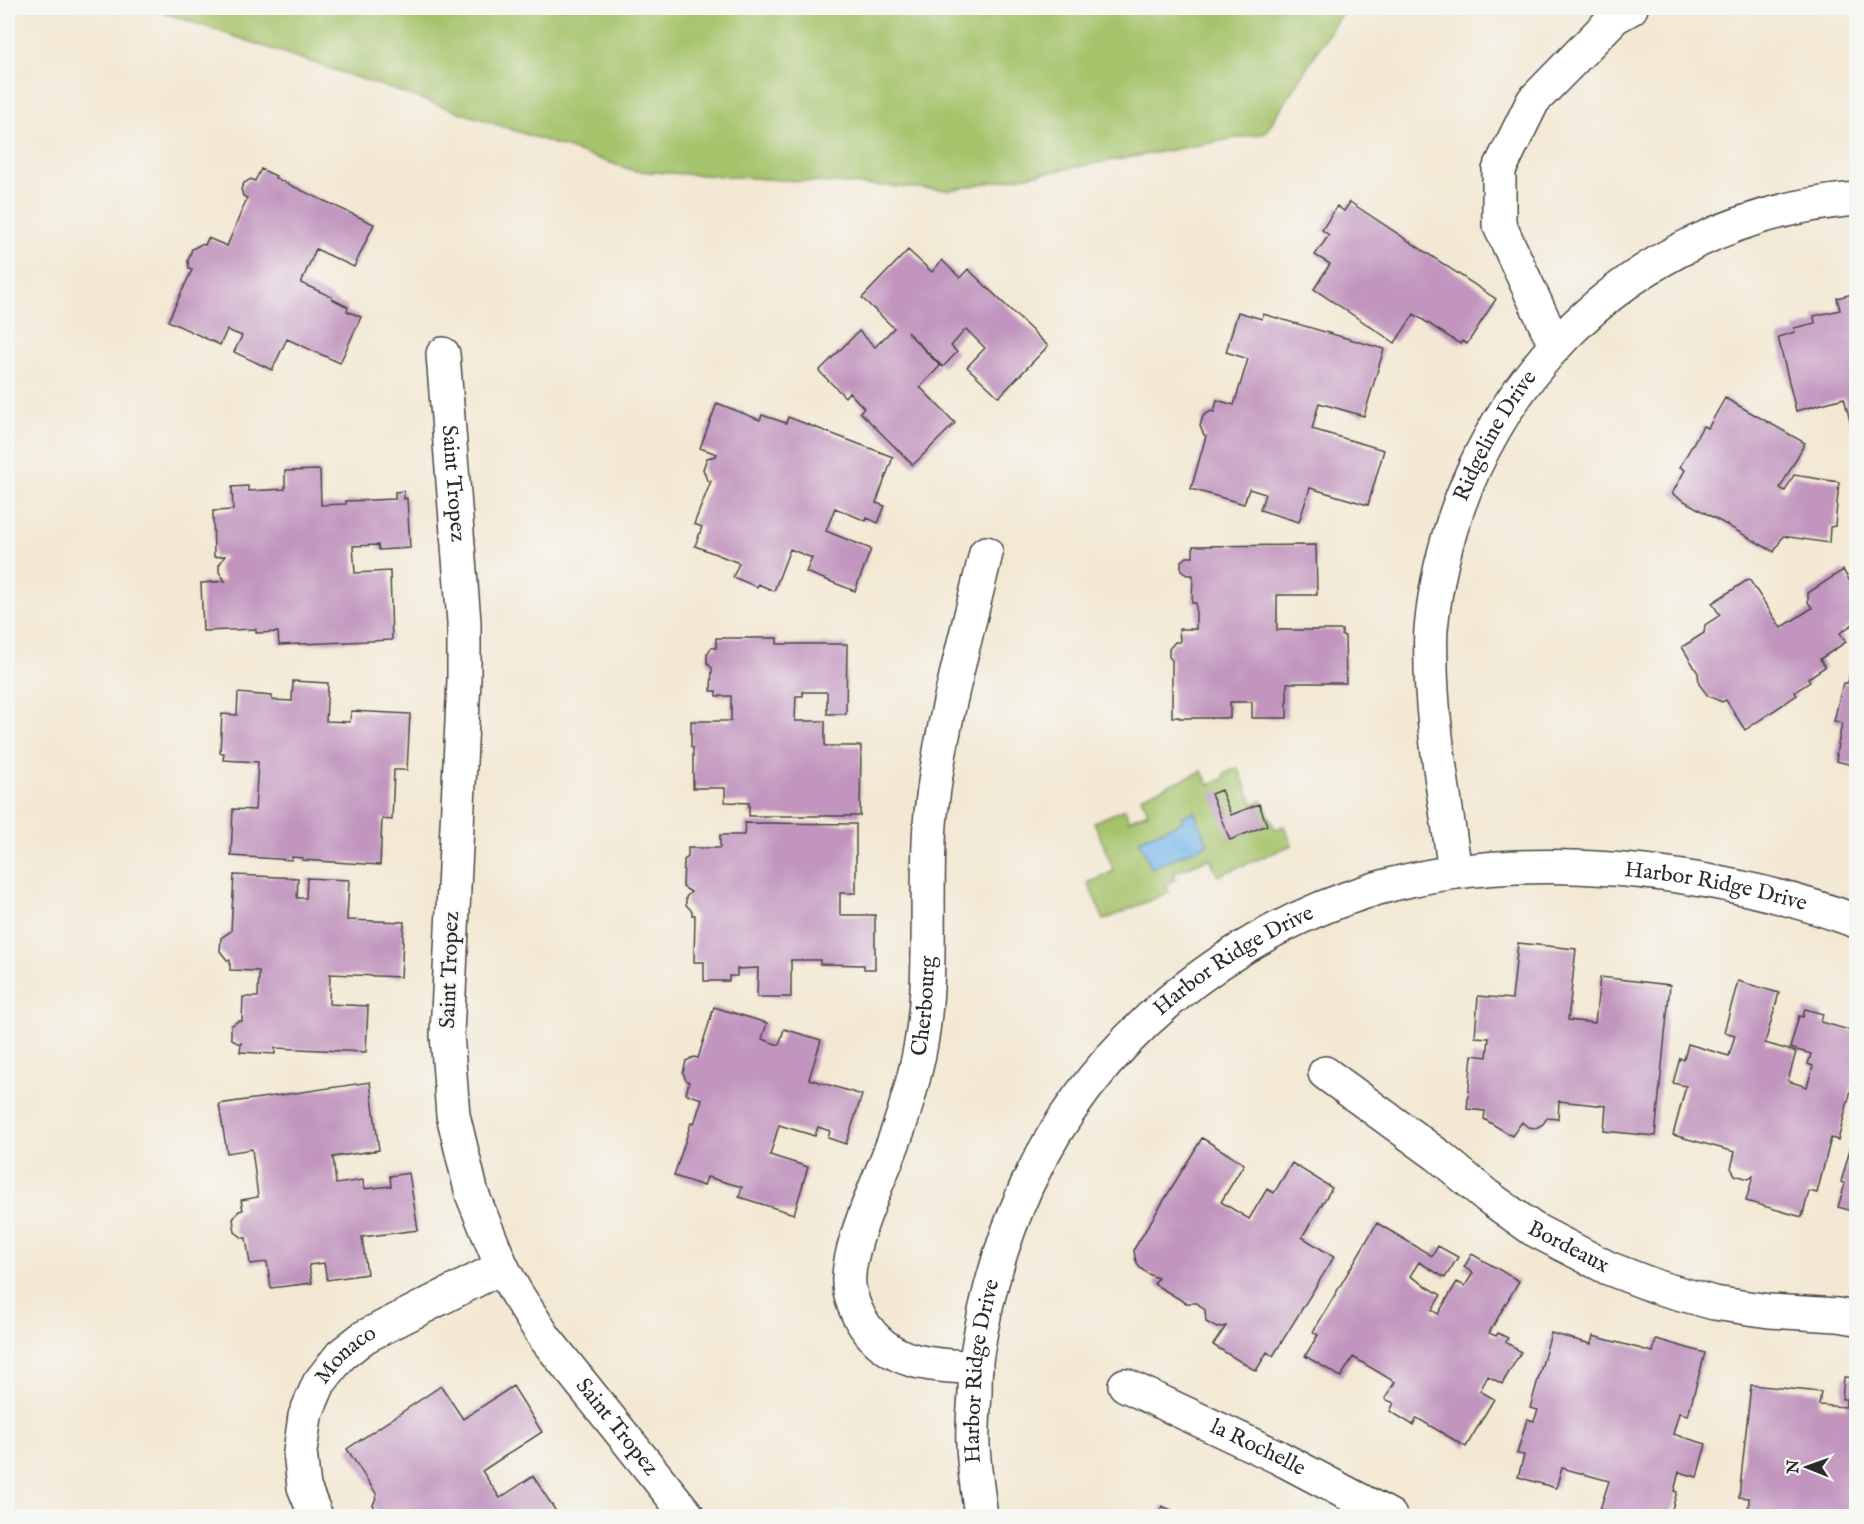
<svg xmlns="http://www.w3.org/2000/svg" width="1864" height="1524" font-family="'IM FELL English',serif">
<rect width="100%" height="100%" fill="#f6f6f2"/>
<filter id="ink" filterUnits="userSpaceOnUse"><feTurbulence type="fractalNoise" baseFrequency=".0167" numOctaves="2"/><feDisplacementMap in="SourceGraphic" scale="12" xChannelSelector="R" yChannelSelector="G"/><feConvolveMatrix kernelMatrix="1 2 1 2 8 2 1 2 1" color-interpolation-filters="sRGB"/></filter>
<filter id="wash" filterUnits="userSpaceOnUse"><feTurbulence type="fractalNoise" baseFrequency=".008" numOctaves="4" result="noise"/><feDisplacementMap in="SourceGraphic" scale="24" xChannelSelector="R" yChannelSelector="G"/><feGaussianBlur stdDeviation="1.35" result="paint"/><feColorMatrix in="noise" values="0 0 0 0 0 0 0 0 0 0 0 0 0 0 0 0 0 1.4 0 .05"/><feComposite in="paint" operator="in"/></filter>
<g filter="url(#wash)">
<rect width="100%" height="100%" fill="#f3e8d3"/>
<path fill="#a5c36b" stroke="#68774b" stroke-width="1.5" d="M150,8H1345L1265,133L949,190L635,171Z
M1238,768L1253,804L1262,800L1275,829L1284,826L1292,845L1218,876L1210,858L1174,873L1176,879L1166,884L1169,892L1104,920L1088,883L1114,871L1094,822L1125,809L1129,820L1148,812L1141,797L1202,771L1209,785L1225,778L1224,774Z"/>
<path fill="#76b5ea" stroke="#50708a" stroke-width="1.5" d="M1194,811L1208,844L1151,868L1139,840L1182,822L1181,817Z"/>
<g id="blocks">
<path fill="#c195be" d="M261,169L276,176L275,178L374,224L354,267L316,249L301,283L332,297V299L348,307L347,311L361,317L340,363L287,339L272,370L234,352L242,336L227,330L220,345L168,321L192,270L189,269L188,260L192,249L201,244L205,245L208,238L227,246L247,198L243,196L241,189L244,183L251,179L255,181Z
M1350,202L1496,299L1467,344L1462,341L1460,344L1414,314L1395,343L1314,289L1330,264L1315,255L1329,235L1322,230L1337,206L1344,211Z
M908,250L932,272L942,260L960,278L968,269L1048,346L999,397L967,367L985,348L966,329L951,346L957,352L943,367L907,332L940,366L920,387L955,423L913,465L860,412L864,408L849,392L845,397L819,371L859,331L875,347L894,328L862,298Z
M1856,293V431L1853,432L1844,398L1796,411L1778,337L1795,332L1794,328L1815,323L1814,316L1840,310L1837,298Z
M1238,312L1262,319L1263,314L1384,349L1364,416L1319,403L1312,429L1384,450L1368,505L1310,488L1299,522L1260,510L1265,494L1249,489L1244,504L1191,489L1206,436L1204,435L1200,426L1203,416L1211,411L1214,412L1217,400L1234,405L1248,359L1226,352Z
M1725,398L1805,443L1780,488L1785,491L1794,475L1839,482L1835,526L1830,527L1829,543L1783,536L1774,552L1672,494L1685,470L1680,467L1703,426L1708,428Z
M717,403L760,420L762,415L786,423L788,417L893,457L876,503L885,506L878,523L867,518L866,521L835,508L826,531L871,549L855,591L806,572L812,558L790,549L774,591L758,584L757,587L733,577L739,563L695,546L702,527L694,524L711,481L707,480L703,469L707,458L716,456L717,454L700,448Z
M320,470L321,505L346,504V501L395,499V492L404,491V499L407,498L410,548L379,550L378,545L353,546L355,573L390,571L392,640L279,645L278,632L256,633V629L203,631L201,583L225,581L219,572V565L225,556L214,557L213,511L233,510L232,487L248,486V491L285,489V471Z
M1316,545L1317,595H1277V630H1342V636H1345L1346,683H1287V718H1252V702H1230V718H1179V717H1172V660L1169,657V649L1175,642H1180L1179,629H1196V603H1192L1193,575H1187L1181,571V561L1187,557H1193V546Z
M1843,570L1856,591V622L1840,633L1846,642L1820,659L1825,667L1808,678L1810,682L1795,692L1797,695L1745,730L1726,700L1722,702L1708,696L1699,684L1698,673L1682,647L1704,633L1705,625L1720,615L1712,603L1749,579L1781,628L1812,608L1808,602V593Z
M716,638H777V644H847L846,714H827V692H803V696H796L795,721H825V746H861L860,816H749V803L725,802V788H693V748L691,747V721H731V696H716V691H711L712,668L707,663V654L711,648H716Z
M1854,668L1856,669V766L1836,761L1837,755H1836L1842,723L1834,721L1843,683H1848L1850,672L1853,673Z
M293,681L328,683L326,721L350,722L351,711L410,714L407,770H394L392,820L382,819L380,865L302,860L303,858L292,857V860L231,856L233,809L255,810L258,762L223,760L224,753H220L222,714L237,715L238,693L272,696V700L292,701Z
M1221,790L1231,815L1259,804L1267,825L1230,840L1211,794Z
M745,823L856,824V893H840V915H875V969H864V965L820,964V960H791V997H757L758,968L737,969V976H729V981H704V962H694L695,915H692V911L686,905V897L691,892L683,887L684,860L688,857V848H720V835H744Z
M234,875L298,878L297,898H306L307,878L349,880L347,920L404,922L401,977L330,974L329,1004L368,1006L366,1052L275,1048V1054L240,1052L241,1043H237L231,1038V1026L238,1021H242L243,997H258L259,971L230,970V960H227L220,951L221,938L231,931Z
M1518,943L1576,949L1568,1020L1595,1023L1600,977L1670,985L1655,1136L1604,1131L1606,1106L1559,1101L1558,1119L1547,1118L1543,1124L1536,1128L1528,1127L1522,1122L1512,1136L1484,1119L1485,1111L1467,1109L1472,1055L1487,1057L1489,1038L1475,1037L1478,996L1512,999Z
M1738,981L1779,993L1765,1043L1796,1052L1788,1081L1807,1087L1813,1066L1808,1064L1811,1054L1790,1048L1799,1016L1803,1017L1805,1009L1823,1014L1821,1022L1856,1032V1071L1838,1140L1831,1138L1817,1193L1809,1191L1802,1217L1746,1201L1753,1176L1749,1179L1735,1175L1731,1168L1735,1152L1673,1135L1686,1086L1673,1083L1680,1058L1684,1060L1688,1044L1729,1056L1735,1035L1724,1032Z
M714,1007L767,1023L762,1039L779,1045L784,1029L821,1040L809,1079L862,1095L846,1144L828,1138L830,1131L818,1127L815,1136L779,1125L770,1155L808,1167L794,1214L739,1197L742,1187L707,1177L704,1186L674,1176L691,1123L694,1124L702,1099L686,1094L689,1082L686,1080L683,1073L686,1061L694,1057L698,1058Z
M370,1082L379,1150L333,1157L336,1184L363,1180L364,1189L391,1186L390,1176L409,1173L418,1230L362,1237L367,1274L327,1280L324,1263L309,1265L312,1283L271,1288L267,1262L250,1264L246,1238H243L235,1232L233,1219L239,1211L243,1210L241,1200L258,1197L252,1149L227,1153L219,1104Z
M1856,1128V1212L1838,1207L1845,1184L1841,1182Z
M1202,1138L1244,1164L1221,1202L1249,1219L1267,1189L1274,1193L1292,1163L1332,1188L1302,1237L1334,1257L1273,1356L1267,1352L1256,1371L1213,1345L1226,1326L1217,1328L1206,1322L1205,1310L1197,1303H1186L1154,1284L1158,1278L1148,1274L1139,1267L1135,1258L1134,1249Z
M1377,1223L1432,1256L1438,1246L1458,1257L1445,1278L1419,1262L1410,1276L1441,1295L1432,1310L1438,1314L1457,1282L1465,1286L1473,1273L1464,1267L1472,1254L1519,1281L1489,1333L1496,1336L1498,1333L1508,1338L1506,1342L1521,1352L1502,1384L1488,1376L1480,1391L1494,1399L1466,1447L1417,1418L1413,1425L1390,1411L1394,1403L1385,1399L1395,1382L1353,1357L1341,1377L1305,1356L1318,1335L1313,1332Z
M1551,1333L1591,1344L1593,1336L1653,1352L1656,1339L1705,1353L1688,1415L1679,1413L1673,1434L1706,1444L1697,1477L1679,1472L1674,1491L1677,1492L1670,1516H1612L1610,1512L1600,1509L1609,1481L1562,1468L1556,1488L1518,1477L1524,1455L1517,1454L1527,1419L1534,1421L1538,1410L1530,1408Z
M1844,1377L1856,1378V1516H1748L1749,1498L1739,1497L1751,1385L1821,1392L1819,1405L1846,1407V1399H1842Z
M441,1386L463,1419L513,1386L542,1432L482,1471L500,1498L533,1476L559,1516H380L373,1505L377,1495L347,1449Z
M1162,1506L1185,1516H1157Z"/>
</g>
</g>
<g filter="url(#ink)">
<use href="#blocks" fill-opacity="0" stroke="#494744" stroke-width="1.5"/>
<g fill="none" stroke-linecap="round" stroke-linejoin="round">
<defs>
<g id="minor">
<path d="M1555,345L1499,224V170L1533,101L1615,17L1631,8"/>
<path id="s1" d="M443,354L464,622V680L447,1034L453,1115L472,1194L502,1267L516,1293L545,1338L688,1516"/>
<path id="s2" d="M1455,872C1446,805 1433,737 1431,670C1431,656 1430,642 1431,629C1453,401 1625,218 1856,199"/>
<path id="s3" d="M1325,1073L1439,1156L1487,1196L1533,1229L1608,1268L1660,1288L1714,1303L1769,1311L1838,1315L1856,1318"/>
<path id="s4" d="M976,1368C957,1366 935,1366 916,1361C882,1353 858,1326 850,1292C841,1254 885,1170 898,1130C905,1111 910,1092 915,1072C936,990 924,907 930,824C938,733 965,643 986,553"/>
<path id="s5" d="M1125,1385L1278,1457L1390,1516"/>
<path id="s6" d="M316,1516L304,1487L300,1452L305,1416L319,1383L341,1355L364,1337L502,1267"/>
<path id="s7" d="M981,1516C978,1493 974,1469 973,1445C972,1428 974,1410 975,1393C975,1380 975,1367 977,1354C986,1296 1003,1238 1027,1185C1093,1043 1226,934 1375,889C1521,846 1715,869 1856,921"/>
</g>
</defs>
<use href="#minor" stroke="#494744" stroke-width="36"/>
<use href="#minor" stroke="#fff" stroke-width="33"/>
</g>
</g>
<g text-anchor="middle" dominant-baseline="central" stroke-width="5" stroke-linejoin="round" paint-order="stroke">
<g font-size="22" fill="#2b2b2b" stroke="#f6f6f2">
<text stroke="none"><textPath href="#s2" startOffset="450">Ridgeline Drive</textPath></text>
<text stroke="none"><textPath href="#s1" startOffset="130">Saint Tropez</textPath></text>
<text stroke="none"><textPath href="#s7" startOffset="1154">Harbor Ridge Drive</textPath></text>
<text stroke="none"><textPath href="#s7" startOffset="650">Harbor Ridge Drive</textPath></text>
<text transform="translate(450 970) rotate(-88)">Saint Tropez</text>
<text stroke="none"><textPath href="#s4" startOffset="459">Cherbourg</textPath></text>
<text stroke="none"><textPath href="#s3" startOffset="300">Bordeaux</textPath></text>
<text stroke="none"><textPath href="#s6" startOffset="178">Monaco</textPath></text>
<text stroke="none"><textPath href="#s7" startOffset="146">Harbor Ridge Drive</textPath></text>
<text stroke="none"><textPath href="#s1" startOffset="1120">Saint Tropez</textPath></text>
<text stroke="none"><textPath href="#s5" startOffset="147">la Rochelle</textPath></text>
</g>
</g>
<rect width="1864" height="1524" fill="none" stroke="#f6f6f2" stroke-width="30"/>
<g transform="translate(1807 1467) rotate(271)" stroke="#f6f6f2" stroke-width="4.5" paint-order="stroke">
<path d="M0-4.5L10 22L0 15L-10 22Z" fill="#2b2b2b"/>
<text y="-9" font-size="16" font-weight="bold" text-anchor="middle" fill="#2b2b2b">N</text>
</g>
</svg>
